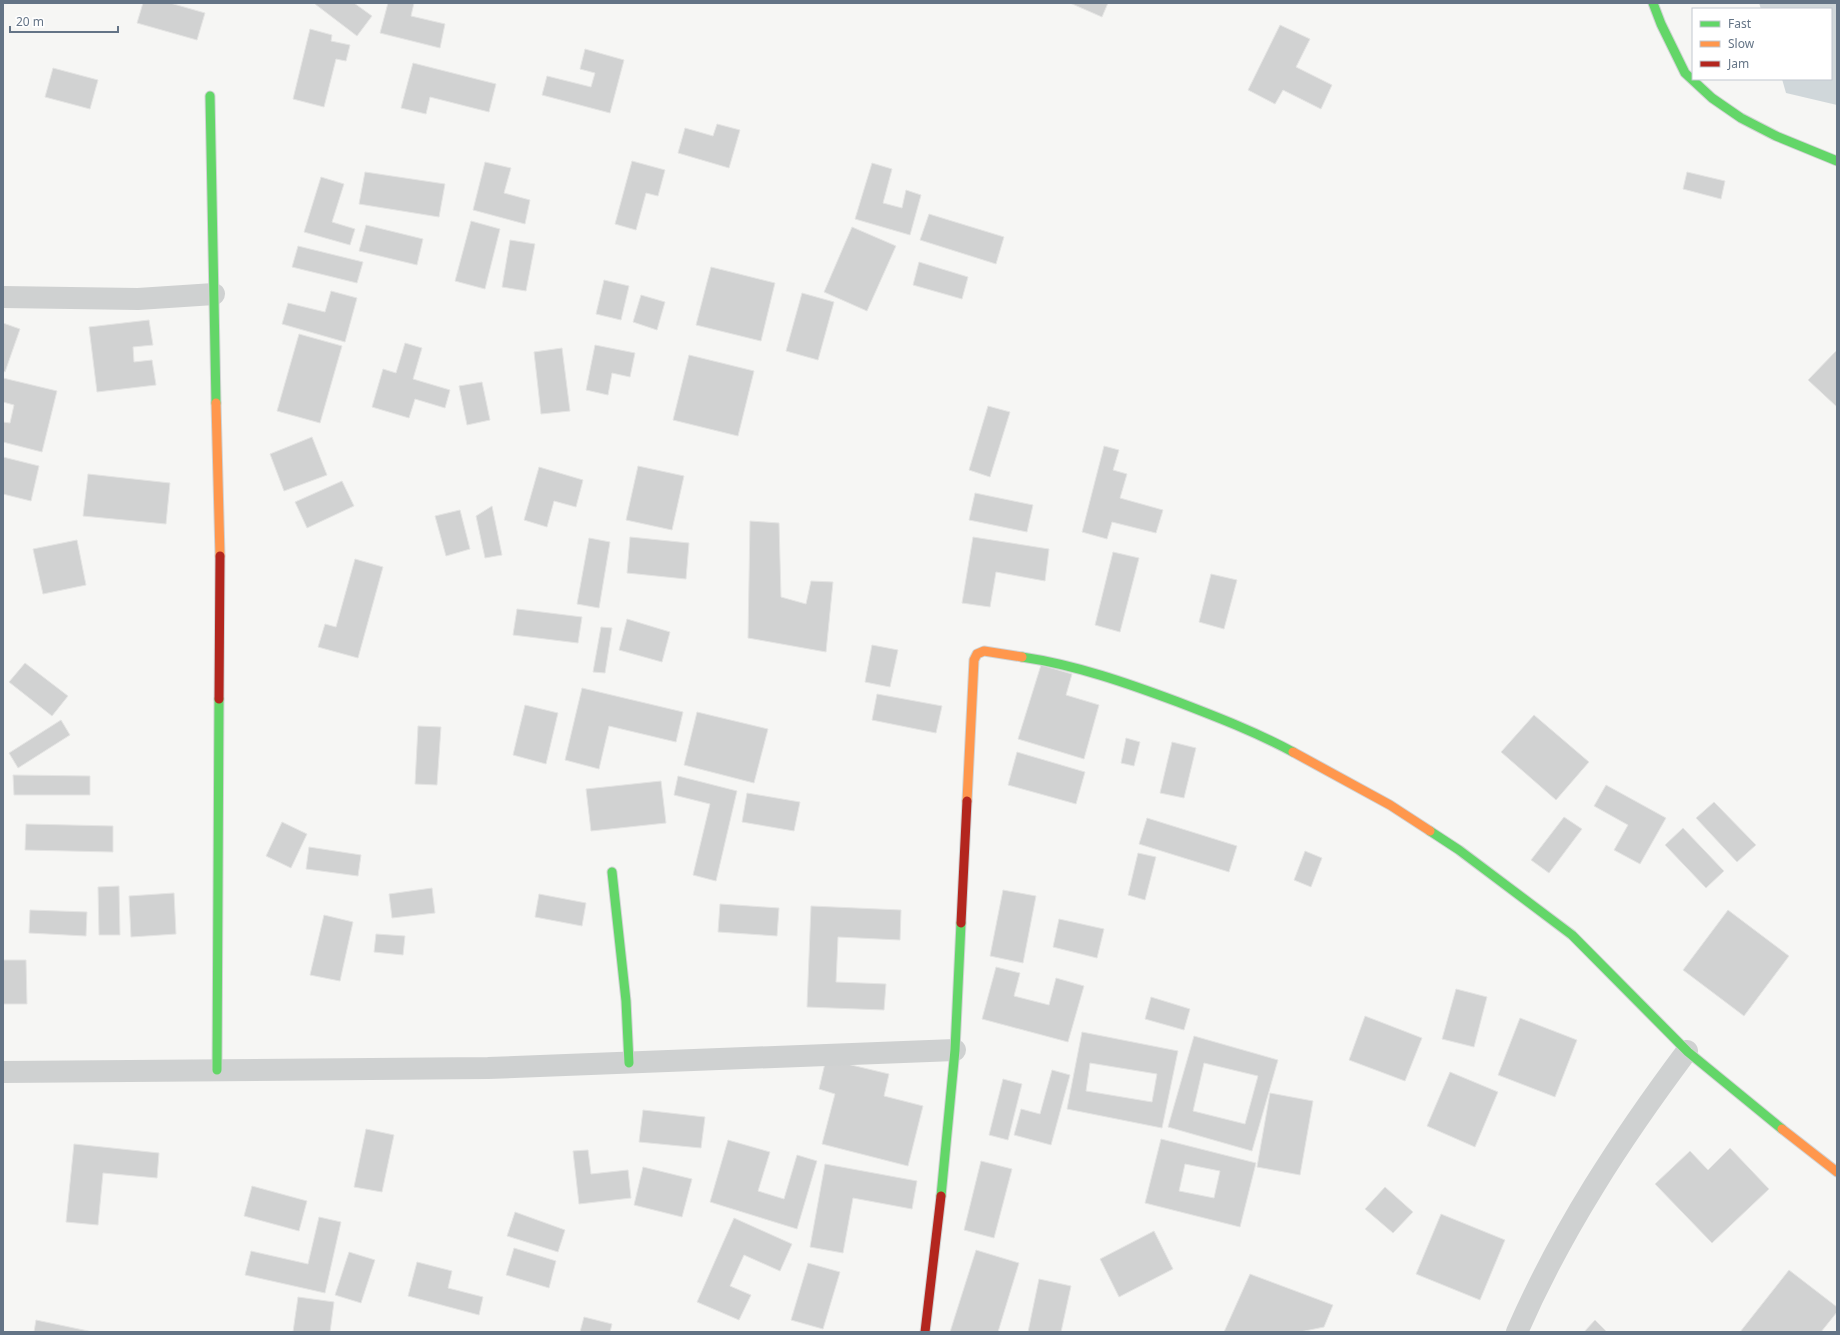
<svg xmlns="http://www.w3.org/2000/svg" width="1840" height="1335" font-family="'Noto Sans',sans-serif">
<rect width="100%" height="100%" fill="#f6f6f4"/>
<path fill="#d0d7da" d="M1759,3H1837V105L1786,93L1782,79H1831V9H1761Z"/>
<path fill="#d1d2d2" stroke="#e5e5e4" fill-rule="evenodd" d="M143,3H170L205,13L197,40L137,23Z
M316,3H354L372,16L357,36L315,4Z
M388,3H414L411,16L445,24L440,48L380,33Z
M1070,3H1108L1102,17Z
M1280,25L1310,39L1296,67L1332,85L1321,109L1283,90L1275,104L1248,90Z
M310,29L332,35L331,41L350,45L346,61L336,59L324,107L293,99Z
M585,49L624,60L610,113L542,95L547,76L591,87L595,73L580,69Z
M413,63L496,84L489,112L430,97L426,114L401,108Z
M53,68L98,80L90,109L45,97Z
M717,124L740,130L729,168L678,153L685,128L713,136Z
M632,161L665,170L658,196L646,193L636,230L615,224Z
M485,162L511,168L504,193L530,200L525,224L473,210Z
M872,163L892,169L883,203L902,208L906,190L921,195L910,235L855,219Z
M365,172L445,184L439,217L359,204Z
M1687,172L1725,181L1721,199L1683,189Z
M321,177L344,184L332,222L355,229L350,245L304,232Z
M929,214L1004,237L996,264L920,240Z
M471,221L500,229L485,289L455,281Z
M366,225L423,239L417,265L359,251Z
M852,227L896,246L867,311L824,292Z
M510,240L535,244L526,291L502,287Z
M298,246L363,262L357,283L292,267Z
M919,262L968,277L962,299L913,285Z
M711,267L775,283L761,341L696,325Z
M604,280L629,286L621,320L596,314Z
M331,291L357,298L345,342L282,324L288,303L325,312Z
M802,293L834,302L818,360L786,351Z
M641,295L665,302L657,330L633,322Z
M149,320L153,345L133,347L134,362L152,360L156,385L97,392L89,327Z
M3,323L20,329L5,372L3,371Z
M299,334L342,346L320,423L277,411Z
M405,343L422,348L413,379L450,390L445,408L415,399L409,418L372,407L383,369L396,373Z
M595,345L635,353L630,377L612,373L608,395L586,390Z
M562,348L570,411L541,414L534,352Z
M1837,350V407L1808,380Z
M689,355L754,371L738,436L673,420Z
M3,378L57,391L42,452L3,442V422L10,423L14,405L3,402Z
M482,382L490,420L467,425L459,386Z
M988,406L1010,412L990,477L969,470Z
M312,437L327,475L284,491L270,454Z
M1104,446L1119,450L1113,470L1127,474L1120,498L1163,510L1156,533L1112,522L1107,539L1082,532Z
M3,457L39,466L31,501L3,494Z
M638,466L684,476L672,530L626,520Z
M539,467L583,480L576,507L554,501L547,527L524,520Z
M88,474L170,483L166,524L83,516Z
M342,481L354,506L307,528L295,502Z
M975,493L1033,505L1027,532L969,520Z
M492,506L502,555L485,558L476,516Z
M460,510L470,549L446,556L435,516Z
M750,521L779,523L781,597L806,604L811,581L833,582L826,652L748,638Z
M630,537L689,543L686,579L627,573Z
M973,537L1049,549L1045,581L996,572L990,607L962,603Z
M589,538L610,542L599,608L577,604Z
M77,540L86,585L43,594L33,549Z
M1113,552L1139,558L1120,632L1095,625Z
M355,559L383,567L358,658L318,647L325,624L336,627Z
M1211,574L1237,580L1224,629L1199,622Z
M517,609L582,617L578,643L513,635Z
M627,619L670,632L662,662L619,650Z
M601,627L612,628L605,673L593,672Z
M872,645L898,650L890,687L865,682Z
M25,663L68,696L52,716L9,682Z
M1041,665L1072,674L1066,695L1099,705L1084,759L1018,739Z
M582,688L683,712L676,742L609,726L599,769L565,760Z
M877,694L942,706L936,733L872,720Z
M525,705L558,713L546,764L513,755Z
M697,712L768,729L754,783L684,765Z
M1534,715L1589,762L1556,800L1501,752Z
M61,720L70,735L18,768L9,753Z
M418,726L441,727L437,785L415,784Z
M1126,738L1140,742L1134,766L1121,763Z
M1172,742L1196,748L1184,798L1160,793Z
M1017,752L1085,772L1076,804L1008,785Z
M13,775L90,776V795H14Z
M678,776L737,791L716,881L693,875L710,804L674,795Z
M661,781L666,823L591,831L586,789Z
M1606,785L1666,818L1640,864L1614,850L1628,825L1594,806Z
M747,793L800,802L794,831L742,822Z
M1714,802L1756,845L1737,862L1696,818Z
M1564,817L1582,829L1549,873L1531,860Z
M1147,818L1237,846L1229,872L1139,844Z
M282,822L307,834L291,868L266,856Z
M26,824L113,826V852L25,850Z
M1683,828L1724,871L1706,888L1665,845Z
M309,847L361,855L358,876L306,869Z
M1305,851L1322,858L1311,887L1294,880Z
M1138,853L1156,857L1145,900L1128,895Z
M119,886L120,935H99L98,887Z
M432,888L435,913L392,918L389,894Z
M1003,890L1036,896L1023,963L990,956Z
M174,893L176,934L131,937L129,896Z
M539,894L586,903L582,926L535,917Z
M720,904L779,908L777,936L718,932Z
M811,906L901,910L900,940L838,937L836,982L886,984L884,1010L807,1007Z
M30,910L87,912L86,936L29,933Z
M1728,910L1789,956L1744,1016L1683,970Z
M324,915L353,922L340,981L310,975Z
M1059,919L1104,929L1097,958L1053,947Z
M376,934L405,936L403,955L374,952Z
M3,960H26L27,1004H3Z
M996,967L1020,973L1014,996L1049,1005L1056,978L1084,986L1068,1042L982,1019Z
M1456,989L1487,997L1474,1047L1442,1039Z
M1151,997L1190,1009L1184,1030L1145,1019Z
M1365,1016L1422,1038L1405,1081L1349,1060Z
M1520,1018L1577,1040L1555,1097L1498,1075Z
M1082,1032L1178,1051L1162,1128L1067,1109ZM1090,1063L1157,1074L1152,1102L1086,1091Z
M1194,1036L1278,1060L1252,1151L1168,1127ZM1204,1063L1258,1076L1245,1124L1193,1111Z
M826,1059L889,1074L884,1096L923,1106L908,1166L822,1144L835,1094L819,1089Z
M1052,1070L1070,1075L1051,1145L1014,1135L1021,1109L1040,1114Z
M1450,1072L1498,1092L1475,1147L1427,1126Z
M1003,1079L1022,1084L1008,1140L989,1135Z
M1270,1093L1313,1101L1300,1175L1257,1167Z
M643,1110L705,1117L701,1148L639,1142Z
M366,1129L394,1135L382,1192L354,1187Z
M1161,1139L1256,1163L1240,1227L1145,1203ZM1185,1164L1220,1171L1214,1198L1179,1191Z
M728,1140L770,1152L758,1191L784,1199L797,1155L817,1161L797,1229L710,1202Z
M74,1144L159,1153L157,1178L103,1173L98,1225L66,1222Z
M1730,1148L1769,1189L1712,1243L1655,1184L1690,1151L1708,1170Z
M588,1150L591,1174L628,1170L631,1198L579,1204L573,1151Z
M981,1161L1012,1169L994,1238L964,1230Z
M825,1164L917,1181L912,1209L853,1198L843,1253L810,1247Z
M643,1167L692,1179L682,1217L634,1205Z
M252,1186L307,1201L299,1231L244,1216Z
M1385,1187L1413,1212L1393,1233L1365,1209Z
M515,1212L565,1230L558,1252L507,1236Z
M1441,1214L1505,1240L1480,1300L1416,1274Z
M319,1217L341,1222L325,1293L245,1275L251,1251L308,1264Z
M734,1218L792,1244L780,1271L744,1255L730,1286L751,1295L739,1320L697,1302Z
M1154,1231L1173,1269L1119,1297L1100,1259Z
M514,1248L556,1261L549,1288L506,1275Z
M976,1250L1019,1263L998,1332H950Z
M349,1252L375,1260L361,1303L335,1295Z
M417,1262L452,1271L448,1288L483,1297L479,1315L408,1296Z
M808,1263L840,1272L823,1329L791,1320Z
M1789,1270L1837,1307V1312L1821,1332H1740Z
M1250,1274L1333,1305L1324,1327L1300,1332H1224Z
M1039,1279L1071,1286L1061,1332H1028Z
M298,1297L334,1302L330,1332H293Z
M584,1317L612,1324L610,1332H580Z
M36,1320L93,1332H34Z
M1595,1320L1607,1332H1584Z"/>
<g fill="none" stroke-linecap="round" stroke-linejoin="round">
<defs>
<path id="fast" d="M1653,3L1661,24L1685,73L1712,98L1741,118L1776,136L1837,161
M210,96L216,403
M1022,657C1076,665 1127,683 1178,702C1217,717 1256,732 1293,752
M1430,831L1459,850L1572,935L1688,1052L1782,1129
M612,872L626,1001L629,1063
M217,1070L219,699
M941,1196L955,1050L961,923"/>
<path id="slow" d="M216,403L220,556
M1293,752L1390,805L1430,831
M967,801L974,660L977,654L984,651L1022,657
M1782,1129L1837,1172"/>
<path id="jam" d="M219,699L220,556
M961,923L967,801
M925,1332L941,1196"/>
</defs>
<use href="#fast" stroke="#d1d3d4" stroke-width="11"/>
<use href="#slow" stroke="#d1d3d4" stroke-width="11"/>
<use href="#jam" stroke="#d1d3d4" stroke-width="11"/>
<path stroke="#cfd1d1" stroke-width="22" d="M3,297L138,299L214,294
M3,1072L488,1068L955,1050
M1517,1332C1561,1231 1621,1139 1687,1051"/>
<use href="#fast" stroke="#63d668" stroke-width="9"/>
<use href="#slow" stroke="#ff974d" stroke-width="9"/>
<use href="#jam" stroke="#b3261e" stroke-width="9"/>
</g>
<rect width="1840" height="1335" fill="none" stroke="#647486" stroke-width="8"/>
<rect x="1692" y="8" width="140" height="72" fill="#ffffff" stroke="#c1c7cf"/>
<rect x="1700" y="21" width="20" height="6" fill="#63d668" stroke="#c1c7cf"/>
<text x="1728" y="28" font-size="12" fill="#647486">Fast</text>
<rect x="1700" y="41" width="20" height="6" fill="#ff974d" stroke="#c1c7cf"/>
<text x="1728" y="48" font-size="12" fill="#647486">Slow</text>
<rect x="1700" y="61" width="20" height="6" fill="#b3261e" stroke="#c1c7cf"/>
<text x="1728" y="68" font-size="12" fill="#647486">Jam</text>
<path d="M10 26v6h108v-6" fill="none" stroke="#647486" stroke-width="2"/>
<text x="16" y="26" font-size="12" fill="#647486" stroke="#ffffff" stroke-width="3" paint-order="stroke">20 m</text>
</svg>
